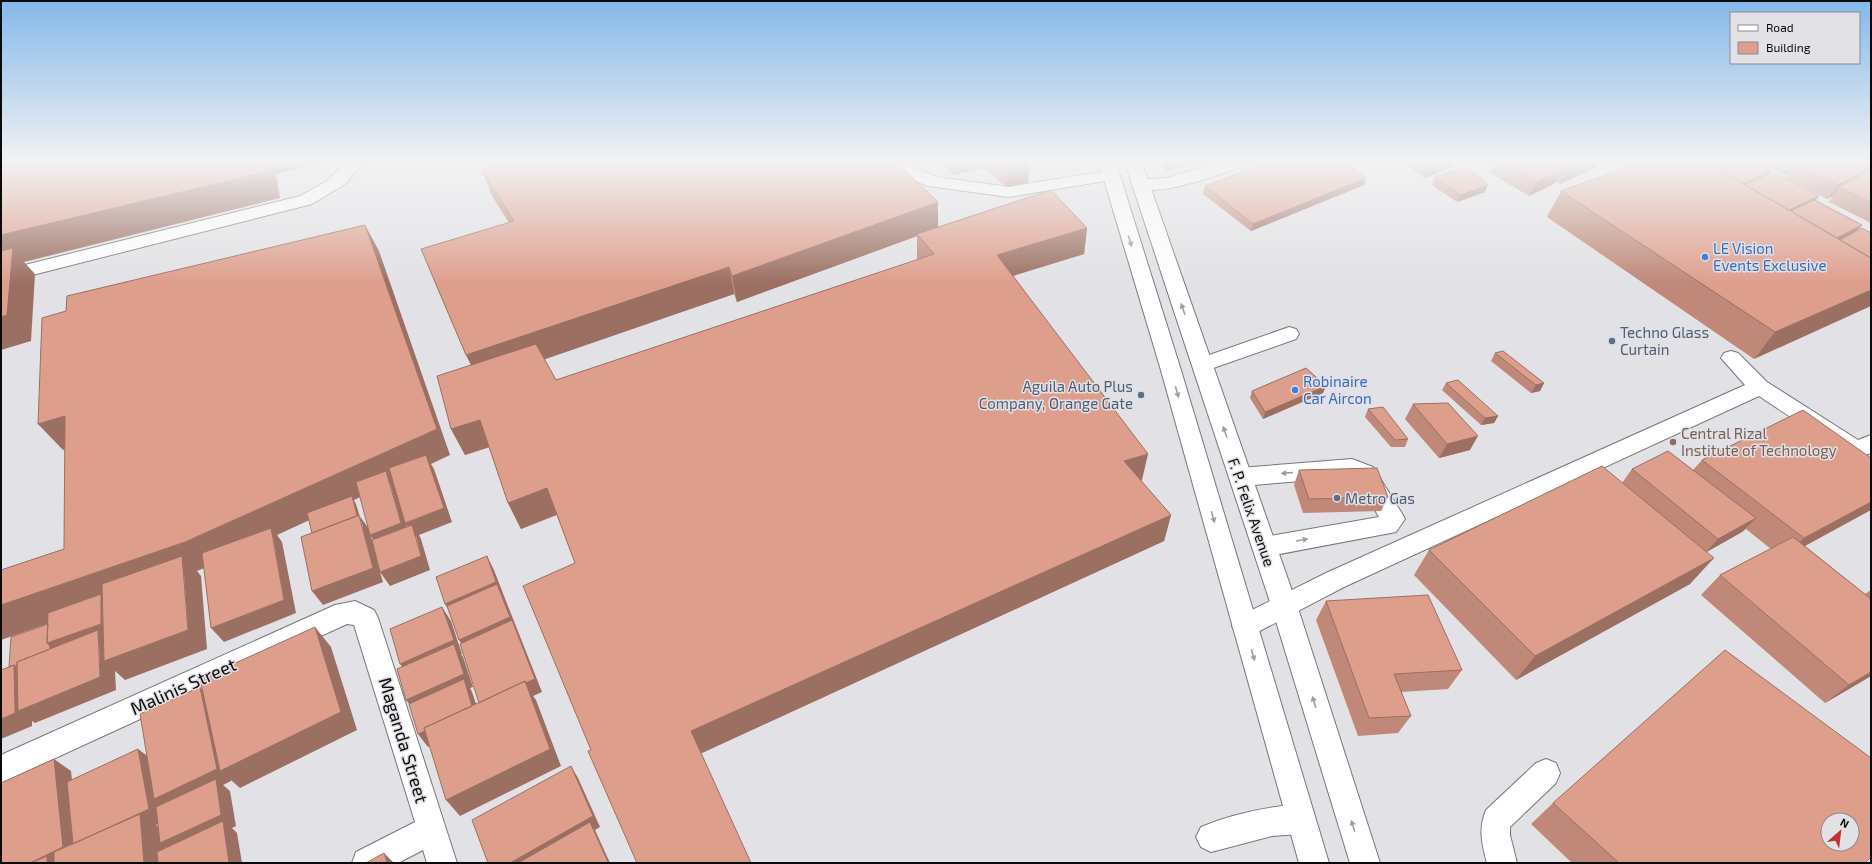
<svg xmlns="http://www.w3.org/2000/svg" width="1872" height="864" font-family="'Exo 2',sans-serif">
<rect width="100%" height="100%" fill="#e2e1e5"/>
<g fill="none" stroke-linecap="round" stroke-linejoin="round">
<defs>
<path id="minor" d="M346,163H363L345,184L312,204L1,283V271L300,196L327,181Z
M892,163H910L917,169L937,177L1009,187L1111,170L1117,171L1120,175L1117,179L1009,197L928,186L905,177Z
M1217,163H1245L1243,167C1212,176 1166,196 1134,188L1131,184L1134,180L1166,178Z
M1289,327L1296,329L1299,334L1296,339L1202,372L1195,370L1192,365L1195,360Z
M1731,351L1738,353L1767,382L1858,440L1871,435V453L1857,458L1849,456L1759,396L1344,587L1254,634L1245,637L1236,634L1232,626L1236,618L1326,573L1745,385L1721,358L1724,353Z
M1352,459L1373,467L1401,512L1405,519L1396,532L1264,557L1255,554L1252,547L1255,540L1264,537L1379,517L1357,479L1351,477L1240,486L1232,483L1229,477L1232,471L1240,468Z
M355,601L374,610L378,618L457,863H427L423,850L398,863H352L356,852L415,822L354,625L347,624L1,783V755L335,605Z
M1546,759L1556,763L1560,773L1556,783L1510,827V835L1517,863H1487C1482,844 1478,829 1486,810L1536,763Z
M1300,804L1310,809L1315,819L1310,829L1300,834L1272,836L1211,852L1201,847L1196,837L1201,827C1232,814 1267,807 1300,804Z"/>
<path id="major" d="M1099,163H1116L1180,367L1329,863H1299L1160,367Z
M1125,163H1142L1297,605L1380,863H1350L1271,605Z"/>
</defs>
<use href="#minor" stroke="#77777a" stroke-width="2"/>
<use href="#major" stroke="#77777a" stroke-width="2"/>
<use href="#minor" fill="#fff" fill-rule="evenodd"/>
<use href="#major" fill="#fff" fill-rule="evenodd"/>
</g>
<path fill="#bf8878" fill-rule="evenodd" d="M490,163H897L938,227L1087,228L1084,254L1013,276L1142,480L1141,481L1171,515L1164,541L701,753L591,750L575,563L557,515L521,529L508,503L489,447L465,455L451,429L471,365L509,223L492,196L482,170L492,167ZM917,236V260L556,380L544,359L734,294L737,302Z
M942,163H1029L1028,183L1006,187L984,168L953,175Z
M1163,163H1196L1165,171Z
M1404,163H1454L1453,166L1426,178L1408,167L1409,164L1406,165Z
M1495,163H1598L1596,167L1560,184L1556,182L1554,184L1529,196L1490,173Z
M1761,163H1871V223L1829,202L1833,196L1827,199L1785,178L1789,173L1784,175Z
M1771,171L1770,173L1816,200L1862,225L1754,359L1547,217L1561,191Z
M1435,177L1485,192L1457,202L1432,185Z
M1364,185L1251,231L1203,194L1205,186Z
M1495,353L1544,383L1540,391L1531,393L1491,361Z
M1446,383L1498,416L1494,423L1481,425L1442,390Z
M1326,386L1323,393L1263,419L1250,398L1252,391Z
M1413,404L1470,450L1439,458L1405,419Z
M1368,409L1408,439L1405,447H1391L1365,417Z
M1803,410L1805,546L1865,594L1871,590V676L1825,703L1701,595L1720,575L1771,549L1746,529L1742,532L1706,552L1690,584L1516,680L1414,575L1429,550L1622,483L1632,469L1693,470L1702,460Z
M1299,470L1388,497L1381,511L1303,513L1294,485Z
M1326,601L1462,670L1448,689L1401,692L1411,716L1398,733L1358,736L1316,620Z
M1553,803L1865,863H1572L1531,824Z"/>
<path fill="#9b6f62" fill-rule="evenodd" d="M265,163H319L276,174L280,198L24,262L35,274L31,341L1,350V235Z
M491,163H532L495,174Z
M953,163H984V168L953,175Z
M1023,163H1029L1028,183L1006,187L1007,166Z
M1166,163H1196L1165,171Z
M1446,163H1454L1453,166L1426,178L1429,171Z
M1581,163H1598L1596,167L1560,184L1567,170Z
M1793,163H1808L1795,164L1789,173L1784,175Z
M1870,167L1859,181L1839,187L1833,196L1827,199L1838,185Z
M1562,170L1554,184L1529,196L1537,182Z
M1771,171L1761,186L1732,189Z
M1366,178L1364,185L1251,231L1253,224Z
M1488,185L1485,192L1457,202L1461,195Z
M1819,196L1808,211L1778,215Z
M938,202V229L917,234V236L737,302L732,276Z
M365,225L379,251L450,455L431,464L434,469L452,522L419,535L421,539L430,570L390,586L380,572L383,582L323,605L312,591L373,568L359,515L369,529L370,535L401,523L390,483L354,500L356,504L363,527L318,544L313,537L358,520L353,500L277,535L282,542L296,613L224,642L211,628L284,600L273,537L207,567L197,571L201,576L207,649L125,680L115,671L116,690L35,723L32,721V726L1,739V719L15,713L14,674L9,670L14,668V665L17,667L50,655V646L47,643L50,642V623L58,630V639L101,624V605L1,640V605L185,542L437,429ZM429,465L444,508L406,523L395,485L393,482ZM406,524L414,537L416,536L421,556L380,572L371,536L379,549L410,537ZM184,576L188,630L114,657L113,643L109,640L116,638V607L109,602ZM99,644L100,677L32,705L31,678L26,674L58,662V653L63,657Z
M1862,225L1850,239L1827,243Z
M1087,228L1084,254L996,281L997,255Z
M729,267L734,294L479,382L466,355Z
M1871,290V306L1754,359L1775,332Z
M1544,383L1540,391L1531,393L1536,385Z
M1326,386L1323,393L1263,419L1265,412Z
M65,416L89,442L63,450L38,424Z
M1498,416L1494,423L1481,425L1485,418Z
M480,420L493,446L465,455L451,429Z
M1478,436L1470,450L1439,458L1447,444Z
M1148,454L1142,480L1119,487L1124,461Z
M547,488L558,514L521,529L508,503Z
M1871,502V510L1783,558L1804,538Z
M1171,515L1164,541L700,754L691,731Z
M1756,518L1742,532L1705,553L1718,539Z
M487,556L494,570L504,596L542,692L533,696L536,700L561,766L460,816L446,800L550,749L467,653L459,640L453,618L445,604Z
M1714,558L1690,584L1516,680L1535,656Z
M442,607L451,621L462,654H461L463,657L473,687L470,688L472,692L482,721L428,747L418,734L416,713L406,700L410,677L400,664Z
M315,627L331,647L357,730L240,788L231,780V781L223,785L230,791L236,826L232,828L237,833L242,863H229L176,854L165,847L166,863H30L54,759L71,771L79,843L138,749L154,761L200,687L213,700ZM165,821L163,830L156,825Z
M1871,672V676L1825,703L1849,685Z
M571,766L578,778L600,827L595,830L610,863H510Z
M384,853L394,863H387Z"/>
<path fill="#de9e8c" stroke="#9b6f62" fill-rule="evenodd" d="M1,163H265L266,172L1,235Z
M505,163H897L938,202L732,276L729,267L466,355L421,249L514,221L482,170Z
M1004,163H1023L1007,166Z
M1266,163H1344L1366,178L1253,224L1205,186Z
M1417,163H1446L1429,171Z
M1504,163H1550L1562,170L1537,182Z
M1555,163H1581L1567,170Z
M1639,163H1708L1871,258V290L1775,332L1561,191Z
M1708,163H1756L1771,171L1744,184Z
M1797,163H1862L1870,167L1838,185L1795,164Z
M1462,168L1476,174L1488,185L1461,195L1435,177Z
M1871,171V203L1839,187Z
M1773,172L1819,196L1789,210L1745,185Z
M1051,190L1087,228L997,255L1148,454L1124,461L1171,515L691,731L751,863H637L588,751L591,750L523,586L575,563L547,488L508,503L480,420L451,429L437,376L536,344L556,380L934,254L917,234Z
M1814,200L1862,225L1837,238L1791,211Z
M365,225L437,429L185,542L1,605V570L64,549L65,416L38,424L42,318L66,311L67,296Z
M1862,228L1871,233V258L1840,240Z
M13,248L7,315L1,317V251Z
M1503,351L1544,383L1536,385L1495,353Z
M1306,368L1326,386L1265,412L1252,391Z
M1458,380L1498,416L1485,418L1446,383Z
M1448,403L1478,436L1447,444L1413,404Z
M1383,407L1408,439L1395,440L1368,409Z
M1803,410L1871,458V502L1804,538L1702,460Z
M1668,451L1756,518L1718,539L1632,469Z
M426,455L444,508L405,523L389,468Z
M1602,466L1714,558L1535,656L1429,550Z
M1377,468L1388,497L1309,499L1299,470Z
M386,471L401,523L370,535L356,482Z
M352,496L357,516L312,533L307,513Z
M359,515L373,568L312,591L301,537Z
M412,525L421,556L380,572L372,540Z
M271,528L284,600L211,628L202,553Z
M1793,537L1871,599V672L1849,685L1720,575Z
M182,556L188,630L104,661L102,584Z
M487,556L496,582L445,604L436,577Z
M497,584L510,617L459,640L447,606Z
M101,594V624L47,643L48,613Z
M1428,595L1462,670L1394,674L1411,716L1369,718L1326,601Z
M442,607L454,640L400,664L390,629Z
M512,620L535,679L525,683V681L479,703L460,644Z
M48,624L47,643L50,646V649L17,662V667L14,665L9,667L11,637Z
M315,627L341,712L220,771L200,679Z
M98,630L100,677L18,711L17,662Z
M454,644L464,674L406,700L397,669Z
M1725,650L1871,758V857L1865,863H1619L1553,803ZM1828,820H1852V844H1828Z
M14,665L15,713L1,719V670Z
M464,679L472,706L424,728L425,731L418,734L409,704Z
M525,681L550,749L446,800L424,728Z
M200,687L217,769L154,799L140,714Z
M138,749L149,809L73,844L67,782Z
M54,759L63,847L30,863H1V783Z
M571,766L593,816L510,863H488L472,820Z
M216,779L221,815L160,843L156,807Z
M140,814L144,863H54V852Z
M223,821L229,863H158L157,852Z
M590,822L608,862L606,863H518Z
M384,853L387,863H366Z
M47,856V863H31Z"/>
<defs><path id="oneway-solid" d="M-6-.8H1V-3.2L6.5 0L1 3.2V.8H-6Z"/></defs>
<g fill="#9d9d9e">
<use href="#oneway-solid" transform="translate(1130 241) rotate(73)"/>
<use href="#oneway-solid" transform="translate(1183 309) rotate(-109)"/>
<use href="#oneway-solid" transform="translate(1177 392) rotate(74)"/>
<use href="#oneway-solid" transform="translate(1225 432) rotate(-109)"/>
<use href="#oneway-solid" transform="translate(1287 473) rotate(175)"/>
<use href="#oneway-solid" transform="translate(1213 517) rotate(74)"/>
<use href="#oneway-solid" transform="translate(1302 540) rotate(-10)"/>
<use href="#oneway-solid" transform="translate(1253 655) rotate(74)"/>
<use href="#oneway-solid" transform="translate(1314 702) rotate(-107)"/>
<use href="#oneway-solid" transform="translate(1353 826) rotate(-107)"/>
</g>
<linearGradient id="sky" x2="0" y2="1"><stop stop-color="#85b8ea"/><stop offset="0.57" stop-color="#f2f2f3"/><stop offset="1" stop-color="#f2f2f3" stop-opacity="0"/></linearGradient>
<rect width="1872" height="284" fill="url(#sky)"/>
<g fill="#3f7fe0" stroke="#e2e1e5" stroke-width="1.5">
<circle cx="1705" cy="257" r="4"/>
<circle cx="1295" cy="390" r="4"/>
</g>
<g fill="#5c6f8a" stroke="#e2e1e5" stroke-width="1.5">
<circle cx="1612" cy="341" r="4"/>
<circle cx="1141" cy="395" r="4"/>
<circle cx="1337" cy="498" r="4"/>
</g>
<circle fill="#8d6e63" stroke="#e2e1e5" stroke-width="1.5" cx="1673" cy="442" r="4"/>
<g text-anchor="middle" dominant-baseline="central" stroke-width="3" stroke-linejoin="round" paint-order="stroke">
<g font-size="15" fill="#366cbe" stroke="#e2e1e5" text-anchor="start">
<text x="1713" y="248">LE Vision<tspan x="1713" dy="17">Events Exclusive</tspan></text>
<text x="1303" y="381">Robinaire<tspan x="1303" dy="17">Car Aircon</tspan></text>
</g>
<g font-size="15" fill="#4e5e75" stroke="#e2e1e5" text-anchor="start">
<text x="1620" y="332">Techno Glass<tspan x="1620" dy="17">Curtain</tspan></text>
<text x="1133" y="386" text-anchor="end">Aguila Auto Plus<tspan x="1133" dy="17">Company, Orange Gate</tspan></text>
<text x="1345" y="498">Metro Gas</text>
</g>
<g font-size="15" fill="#785e54" stroke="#e2e1e5" text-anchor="start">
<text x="1681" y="433">Central Rizal<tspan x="1681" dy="17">Institute of Technology</tspan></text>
</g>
<g font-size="15" fill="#0b0b0c" stroke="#e2e1e5">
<text transform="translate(1252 512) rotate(71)">F. P. Felix Avenue</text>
</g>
<g font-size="18" fill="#0b0b0c" stroke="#e2e1e5">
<text transform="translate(183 686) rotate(-24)">Malinis Street</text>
<text transform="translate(404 740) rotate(73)">Maganda Street</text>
</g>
</g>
<rect width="1872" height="864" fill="none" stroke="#0b0b0c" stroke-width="4"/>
<rect x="1730" y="12" width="130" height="52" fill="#e2e1e5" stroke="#8c8b8e"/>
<rect x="1738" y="25" width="20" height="6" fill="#ffffff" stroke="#8c8b8e"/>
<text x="1766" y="32" font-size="12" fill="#0b0b0c">Road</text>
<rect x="1738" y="42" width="20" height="12" fill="#de9e8c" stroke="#8c8b8e"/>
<text x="1766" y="52" font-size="12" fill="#0b0b0c">Building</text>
<g transform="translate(1840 832) rotate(28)"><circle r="19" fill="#e2e1e5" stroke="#8c8b8e"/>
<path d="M0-3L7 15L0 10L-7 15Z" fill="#c0322b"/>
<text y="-6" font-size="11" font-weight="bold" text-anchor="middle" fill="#0b0b0c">N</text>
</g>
</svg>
